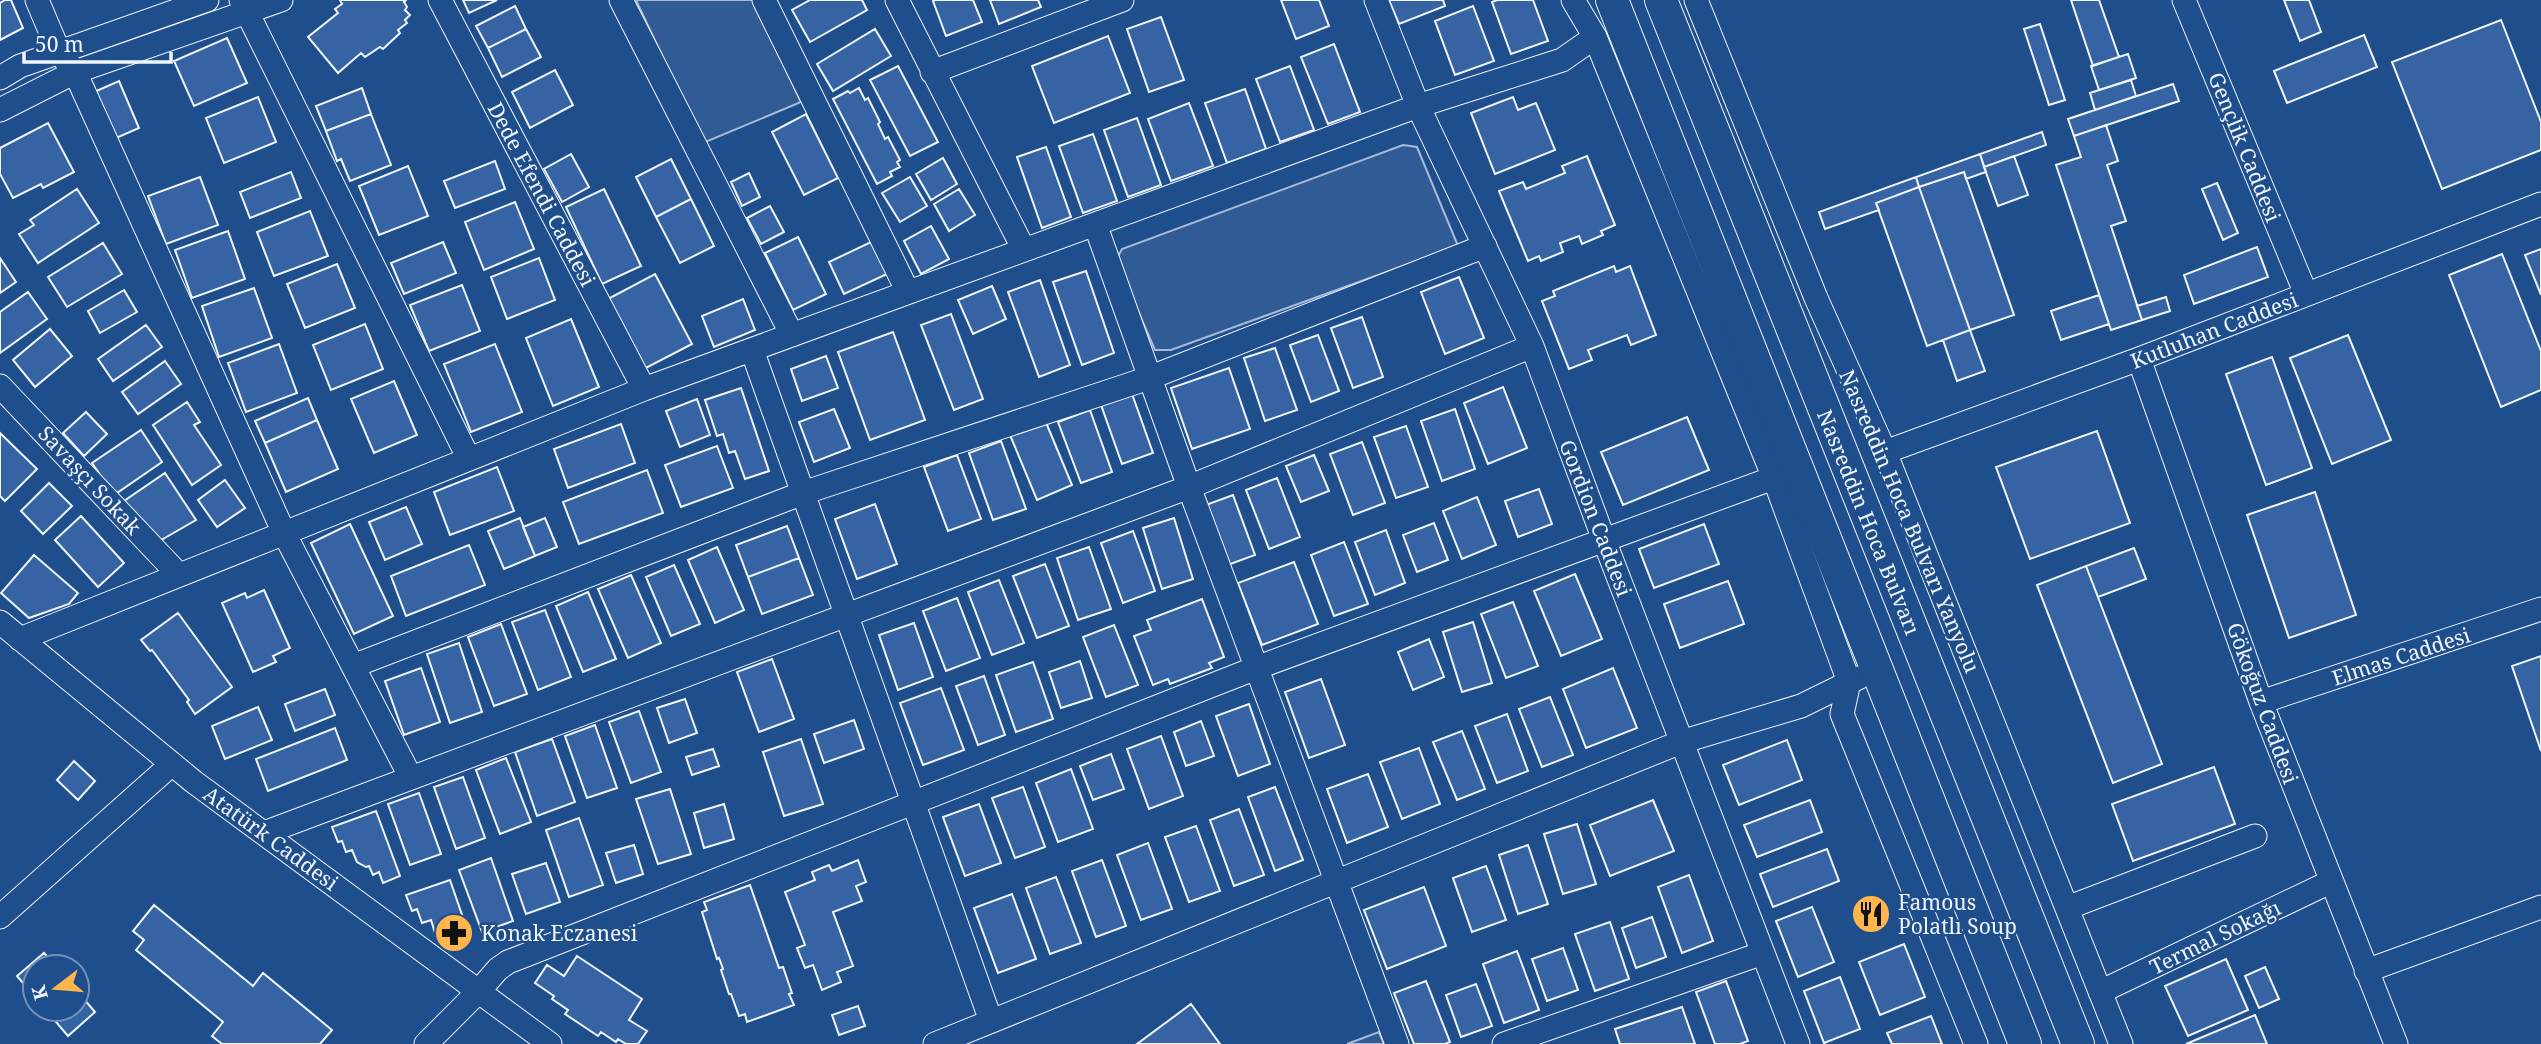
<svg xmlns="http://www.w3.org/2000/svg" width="2541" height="1044" font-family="'Noto Serif',serif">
<rect width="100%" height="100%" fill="#1f4e8c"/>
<path fill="#305b95" stroke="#a8bbd7" stroke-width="2" d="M636,0H753L801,102L703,143Z
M1403,145L1417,147L1458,246L1171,350H1155L1116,260L1122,249Z
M1379,1032L1384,1044H1347Z"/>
<path fill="#3563a3" stroke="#f2f6ff" stroke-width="2" d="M5,0H11L23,28L0,40V3Z
M340,0H406L404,2L407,7L405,10L410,15L405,20L407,23L398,30L400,33L383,49L380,47L365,57L361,53L338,73L308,37L338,13L335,9L342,4Z
M463,0H497L469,13Z
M810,0H862L867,10L810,42L792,10Z
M935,0H973L982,22L946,36L933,1Z
M990,0H1038L1041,7L999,24Z
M1281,0H1319L1329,26L1296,39Z
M1389,0H1443L1445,6L1399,24Z
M1497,0H1533L1548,41L1511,54L1492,2Z
M2071,0H2099L2119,57L2093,66Z
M2284,0H2309L2321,32L2300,41Z
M515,6L526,29L488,48L476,26Z
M1473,6L1494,61L1455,75L1435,21Z
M1161,17L1184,80L1149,92L1127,29Z
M2501,20L2541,122V150L2442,189L2392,62Z
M2040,24L2065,100L2049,105L2024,29Z
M526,29L541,57L502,77L488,48Z
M875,29L891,56L833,91L817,64Z
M2364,35L2377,67L2287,103L2274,71Z
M1108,36L1130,93L1054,123L1032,66Z
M227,38L247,83L194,106L174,61Z
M1334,44L1360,112L1328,124L1301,57Z
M2128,54L2136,78L2099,90L2091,66Z
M898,66L938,142L910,156L870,80Z
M1290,66L1314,130L1280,142L1256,79Z
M555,70L573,105L530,128L512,92Z
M2131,80L2136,96L2095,110L2090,93Z
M119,81L139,128L114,139L94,92Z
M2173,84L2179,101L2074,136L2068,119Z
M362,88L371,114L326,131L316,106Z
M859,88L865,100L868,98L880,122L878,124L885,139L888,137L900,160L897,162L900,167L890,172L892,176L877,184L833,99L848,91L850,93Z
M1245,89L1266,149L1227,163L1205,103Z
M258,97L276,142L224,163L206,118Z
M1513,97L1518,110L1536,103L1555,150L1495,174L1471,113Z
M1189,103L1213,166L1171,181L1148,119Z
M371,114L391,165L350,181L341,159L337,161L326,131Z
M806,114L838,178L804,195L772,132Z
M1137,118L1161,185L1128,197L1104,130Z
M48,123L74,172L43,188L41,184L13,198L0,174V148Z
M2106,125L2118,161L2107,165L2126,221L2111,226L2142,320L2111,330L2056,165L2081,157L2074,136Z
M2042,132L2046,145L1984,167L1980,154Z
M1093,134L1117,201L1083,213L1059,146Z
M1046,147L1071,217L1042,228L1017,157Z
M571,154L589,187L562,202L544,169Z
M1980,154L1986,172L1966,179L1964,172L1919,187L1916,177Z
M1587,156L1615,225L1601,231L1603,235L1582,244L1579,236L1560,243L1563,252L1541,261L1539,256L1528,261L1499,191L1523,182L1526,189L1565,173L1562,166Z
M2014,156L2028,195L1998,206L1984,167Z
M943,158L957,184L931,200L916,174Z
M671,159L691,199L656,217L636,177Z
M495,161L505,189L455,208L444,181Z
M408,166L428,216L379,235L359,186Z
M291,172L301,198L250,218L240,192Z
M1964,172L2014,315L1970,330L1919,187Z
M749,173L760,197L742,206L731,182Z
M200,177L218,225L166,244L148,196Z
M910,177L927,206L900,222L882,193Z
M1916,177L1919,187L1876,203L1879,210L1825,229L1819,212Z
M2217,183L2238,233L2223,240L2202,189Z
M1919,187L1970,330L1927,346L1876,203Z
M77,189L99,223L38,263L19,234L34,225L30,220Z
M604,189L641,266L602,284L566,207Z
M959,189L975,215L949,231L934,204Z
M691,199L714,246L680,263L656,217Z
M515,202L534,249L484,270L465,222Z
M770,206L784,232L761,244L747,218Z
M310,211L328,256L274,276L257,232Z
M931,226L949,259L921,274L904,241Z
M228,231L245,279L192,298L175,250Z
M798,237L826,294L793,310L765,253Z
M443,242L456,273L404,294L391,263Z
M871,242L887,274L844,294L829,262Z
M103,243L122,274L67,307L48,277Z
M2257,247L2268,277L2194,304L2184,275Z
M2541,249V295L2525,255Z
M2502,254L2541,351V390L2501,407L2449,275Z
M0,258L16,282L0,293Z
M539,258L555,300L507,319L491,277Z
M337,264L355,308L305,328L287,284Z
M1614,266L1616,272L1630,266L1656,335L1631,345L1627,335L1588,350L1592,360L1569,369L1542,301L1555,296L1553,291Z
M1086,271L1114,353L1082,365L1053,282Z
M655,274L692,344L644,369L608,299Z
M1459,277L1484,338L1445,354L1421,292Z
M1040,280L1070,365L1039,377L1008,292Z
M462,285L480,331L429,351L410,305Z
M992,286L1006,319L973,334L958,300Z
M254,288L272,338L219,357L202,306Z
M124,290L137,312L100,333L88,311Z
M28,292L47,319L0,353V312Z
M2099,295L2109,324L2061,340L2051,311Z
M2166,297L2170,311L2142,320L2137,306Z
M743,299L755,330L714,347L702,316Z
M951,314L983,399L954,410L921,325Z
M1362,317L1383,377L1353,388L1331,328Z
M571,319L599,387L553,406L526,338Z
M365,324L383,369L331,390L313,345Z
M146,325L162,347L113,381L98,359Z
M50,329L72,356L35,387L13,360Z
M1970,330L1985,371L1957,381L1943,340Z
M893,332L925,420L870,440L838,352Z
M1318,335L1339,391L1311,402L1290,345Z
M2348,335L2391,440L2332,464L2290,358Z
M279,344L297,393L246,412L228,363Z
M495,344L522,412L471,432L444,364Z
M1275,348L1297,410L1265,421L1244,358Z
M826,356L838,388L802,401L791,369Z
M2272,357L2312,468L2266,485L2226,374Z
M165,361L181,384L138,414L122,392Z
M1229,368L1250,429L1192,449L1171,388Z
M394,381L417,435L374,453L351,399Z
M1503,387L1527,448L1488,464L1464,403Z
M741,388L769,471L745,479L735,451L729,453L723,434L717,436L705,400Z
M1131,391L1153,453L1122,464L1100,402Z
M308,398L317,420L265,443L255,421Z
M697,399L710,435L680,447L666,411Z
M187,402L200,422L194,425L221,465L192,485L153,425Z
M834,409L850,448L814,462L799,422Z
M1455,409L1475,469L1442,481L1421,421Z
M1090,410L1112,472L1081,483L1058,422Z
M86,412L107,434L84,456L63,433Z
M1687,417L1709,470L1623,505L1601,452Z
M317,420L338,469L286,492L265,443Z
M1045,420L1072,485L1037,500L1010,435Z
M621,424L635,463L568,488L554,449Z
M1406,426L1428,487L1396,498L1374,437Z
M141,430L162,462L114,495L92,463Z
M2097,431L2130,523L2030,559L1996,467Z
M0,433L37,469L5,501L0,496Z
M1001,441L1026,509L993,520L969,453Z
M1362,442L1385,503L1353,515L1330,454Z
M717,446L733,488L681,507L665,465Z
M957,455L981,519L948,531L924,467Z
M1314,455L1329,491L1301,502L1286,466Z
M497,467L514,511L450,535L434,492Z
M647,470L663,513L579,544L563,502Z
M165,473L196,520L156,543L124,501Z
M1277,478L1300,537L1269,549L1246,490Z
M225,480L245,508L217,527L198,500Z
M49,483L72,506L43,534L21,511Z
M1539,489L1552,524L1518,537L1505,501Z
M2315,492L2356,615L2289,638L2247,515Z
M1233,495L1255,555L1225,566L1203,506Z
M1477,497L1496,545L1462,559L1443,511Z
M875,504L897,564L857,579L835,519Z
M406,507L422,544L385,560L369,522Z
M81,516L124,563L98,587L55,540Z
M520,518L535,556L504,569L488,531Z
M545,518L557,547L535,556L523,527Z
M1174,518L1193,579L1162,589L1143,528Z
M1434,523L1448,560L1417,572L1403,535Z
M350,524L393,616L354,634L311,543Z
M1704,524L1719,564L1654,588L1639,549Z
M787,526L799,558L748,577L736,545Z
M1386,530L1405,583L1375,595L1355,542Z
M1133,531L1155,591L1123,603L1101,543Z
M1344,542L1368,604L1334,616L1311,555Z
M469,545L485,585L406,616L391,576Z
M717,547L744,610L715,623L688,560Z
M1089,547L1111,609L1078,620L1057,558Z
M2134,548L2146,579L2098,597L2086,566Z
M34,555L78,593L69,604L29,618L1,593Z
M799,558L813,595L762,614L748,577Z
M1294,562L1318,624L1262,645L1238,583Z
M1045,564L1069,626L1037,638L1013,576Z
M674,565L700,624L671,636L646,577Z
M2086,566L2162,764L2113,783L2037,585Z
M1575,574L1602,639L1561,656L1534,591Z
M631,575L661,643L628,658L598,589Z
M999,580L1024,643L992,655L968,592Z
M1728,581L1744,624L1680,648L1664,604Z
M264,590L290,648L273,656L276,662L253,672L222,603L245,593L247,598Z
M588,592L616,659L583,672L556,606Z
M957,598L980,658L946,671L923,611Z
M1202,599L1224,657L1209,663L1212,668L1170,684L1168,679L1153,685L1134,636L1151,630L1147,620Z
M1513,602L1538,666L1506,678L1481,614Z
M545,610L571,677L538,690L512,622Z
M178,613L232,687L195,714L187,702L189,700L152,650L150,651L141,640Z
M1473,622L1492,683L1462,692L1443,632Z
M914,623L933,677L898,690L879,635Z
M501,624L527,694L494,706L468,637Z
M1114,625L1138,685L1106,697L1083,637Z
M1429,639L1444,677L1413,690L1398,652Z
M459,643L482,712L450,723L427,654Z
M2541,656V751L2512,666Z
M772,659L794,719L759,732L737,672Z
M1080,661L1092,698L1061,708L1049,672Z
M1033,662L1053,719L1016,732L996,675Z
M421,668L440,722L404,735L385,681Z
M1613,668L1637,728L1586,748L1563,689Z
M984,676L1005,735L978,745L956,686Z
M1321,679L1345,745L1309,758L1285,692Z
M941,688L964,750L923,765L900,703Z
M325,689L335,715L295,731L285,704Z
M1550,697L1573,755L1542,767L1519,709Z
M685,699L697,733L669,743L657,708Z
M1249,704L1270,764L1238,776L1216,716Z
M258,707L272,740L225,759L212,726Z
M639,711L661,772L631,783L609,722Z
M1507,714L1528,771L1497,783L1475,726Z
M854,720L864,749L824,763L814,734Z
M1201,721L1214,756L1186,766L1174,732Z
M595,725L617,788L587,798L565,736Z
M335,728L347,760L268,791L256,759Z
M1462,731L1485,789L1457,800L1433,742Z
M1161,736L1183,796L1149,809L1127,749Z
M552,739L575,802L537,816L515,752Z
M801,739L823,804L784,816L763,752Z
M1787,740L1802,780L1739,805L1723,765Z
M1419,748L1440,804L1402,819L1380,762Z
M713,749L719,766L692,775L686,757Z
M1111,754L1124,789L1093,800L1080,766Z
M506,758L531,822L500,834L476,770Z
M74,761L95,781L78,800L57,780Z
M2214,767L2235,824L2133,861L2112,804Z
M1071,769L1093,829L1058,842L1036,783Z
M1368,774L1388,827L1347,843L1327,789Z
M463,777L485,838L456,849L434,787Z
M1023,787L1045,847L1015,858L992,798Z
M1275,787L1303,860L1275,871L1248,797Z
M670,789L691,854L658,864L636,799Z
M419,793L441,854L410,865L388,804Z
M1653,800L1674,851L1610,876L1590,825Z
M1810,800L1822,832L1757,857L1744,825Z
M724,804L734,839L704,848L694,813Z
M979,804L1001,863L965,876L943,817Z
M1239,809L1264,875L1234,886L1210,820Z
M376,811L400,876L383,883L379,872L373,875L369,866L366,867L357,862L352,850L346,852L342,841L338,842L332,827Z
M579,818L603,885L569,897L546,830Z
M1577,824L1596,884L1563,894L1544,834Z
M1196,826L1220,891L1189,902L1165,837Z
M1148,843L1172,909L1141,920L1117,855Z
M634,845L643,874L616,883L606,853Z
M1528,845L1548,904L1518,914L1499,855Z
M1827,849L1839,881L1773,907L1760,874Z
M491,858L513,921L482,932L459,870Z
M858,860L866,882L856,886L862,901L833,912L853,966L837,972L841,982L822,990L813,965L805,968L797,948L805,945L785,892L815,880L812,872L829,865L832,871Z
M1102,860L1126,926L1096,937L1072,871Z
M546,863L560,902L526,914L512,874Z
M1486,866L1506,920L1472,932L1453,878Z
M1689,875L1713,941L1682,953L1658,887Z
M1056,877L1081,943L1050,954L1026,888Z
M450,880L470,938L451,945L447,936L442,938L440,931L435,933L431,920L422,923L417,909L412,911L406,895Z
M750,885L779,968L783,967L792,993L789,994L794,1005L747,1022L745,1014L739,1016L731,994H729L721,970L723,969L719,958L717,959L702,912L707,910L704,902Z
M1424,887L1446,946L1387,969L1364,910Z
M1012,894L1036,959L998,973L974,908Z
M154,905L253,986L263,973L332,1030L320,1044H222L212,1036L223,1022L136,950L144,940L133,931Z
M1812,907L1834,962L1798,977L1776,921Z
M1652,917L1666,957L1636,968L1622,928Z
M1610,922L1629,979L1595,991L1575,934Z
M1904,944L1925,997L1880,1015L1859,962Z
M1563,948L1578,990L1547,1001L1532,959Z
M1517,951L1539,1010L1504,1023L1483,964Z
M44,953L57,967H35V997L17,976Z
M577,956L642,999L629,1020L647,1031L638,1044H626L618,1039L616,1042L601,1032L598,1036L565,1014L568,1010L552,999L554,996L535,983L547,965L564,976Z
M2226,959L2248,1010L2188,1036L2165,986Z
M2265,967L2279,999L2259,1008L2245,976Z
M1840,977L1860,1029L1824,1043L1804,991Z
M1426,981L1450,1042L1445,1044H1414L1394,993Z
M1726,981L1748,1041L1740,1044H1715L1696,992Z
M1476,984L1492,1026L1461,1037L1446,995Z
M77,991L95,1012L68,1036L45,1009H77Z
M1191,1004L1220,1044H1137Z
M858,1006L865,1026L839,1035L832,1015Z
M1682,1007L1695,1044H1620L1615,1029Z
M2255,1015L2267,1044H2186Z
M1931,1016L1942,1044H1892L1887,1033Z"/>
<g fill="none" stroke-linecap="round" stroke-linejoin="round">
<defs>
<path id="minor" d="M37,0L59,52L75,72L284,533L411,778
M241,0L469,459
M440,0L644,389
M621,0L792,335
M764,0L908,292
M897,0L1024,250
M1376,0L1418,106L1532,346L1604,540L1798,1044
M1573,0L1595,37L1774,478L1849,682L1842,714L1976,1044
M1696,0L1816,298L1885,452L2121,1044
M2184,0L2306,294
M932,72L1122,0
M0,78L20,66L207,0
M0,110L75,72L281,0
M1095,224L1189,487L1397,1044
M752,350L991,1021
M2139,359L2261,702L2396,1044
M0,386L179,575
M1885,452L2139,359L2541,204
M0,622L194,782L550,1044
M20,639L644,389L1418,106L1562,60L1595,37
M353,666L803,493L1149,378L1485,246
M2261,702L2541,609
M264,833L1189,487L1532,346
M2067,908L2255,836
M0,917L172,764
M2366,971L2541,907
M2100,992L2330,882
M426,1044L478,992L498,969L508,962L1256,668L1798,469
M935,1044L1681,742L1801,706L1858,678
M1504,1044L1763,953"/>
<path id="highway" d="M1612,0L2025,1044
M1661,0L2078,1044"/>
</defs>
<use href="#minor" stroke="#f2f6ff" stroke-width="25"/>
<use href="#highway" stroke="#f2f6ff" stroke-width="34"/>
<use href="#minor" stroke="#1f4e8c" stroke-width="23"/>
<use href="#highway" stroke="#1f4e8c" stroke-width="32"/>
</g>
<defs>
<symbol id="restaurant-disc" viewBox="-11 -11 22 22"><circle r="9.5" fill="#ffb74d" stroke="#1f4e8c"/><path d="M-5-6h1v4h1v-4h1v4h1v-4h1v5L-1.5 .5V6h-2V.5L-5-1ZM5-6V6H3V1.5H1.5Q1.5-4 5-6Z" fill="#111"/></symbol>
<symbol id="pharmacy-disc" viewBox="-11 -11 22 22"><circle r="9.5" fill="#ffb74d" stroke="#1f4e8c"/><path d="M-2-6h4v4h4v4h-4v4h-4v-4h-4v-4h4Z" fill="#111"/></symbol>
</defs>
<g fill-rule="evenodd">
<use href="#restaurant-disc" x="1849" y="892" width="44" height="44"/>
<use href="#pharmacy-disc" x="432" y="911" width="44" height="44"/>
</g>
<g text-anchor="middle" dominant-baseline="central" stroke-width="5" stroke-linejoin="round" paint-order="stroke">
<g font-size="21" fill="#f2f6ff" stroke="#1f4e8c">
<text transform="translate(2245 147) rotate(68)">Gençlik Caddesi</text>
<text transform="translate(542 194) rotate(62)">Dede Efendi Caddesi</text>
<text transform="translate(2214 330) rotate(-21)">Kutluhan Caddesi</text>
<text transform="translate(90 480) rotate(47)">Savaşçı Sokak</text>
<text transform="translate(1596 518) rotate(69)">Gordion Caddesi</text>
<text transform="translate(1910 521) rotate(67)">Nasreddin Hoca Bulvarı Yanyolu</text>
<text transform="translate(1869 522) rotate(68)">Nasreddin Hoca Bulvarı</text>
<text transform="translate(2401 656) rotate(-18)">Elmas Caddesi</text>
<text transform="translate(2263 703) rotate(70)">Gökoğuz Caddesi</text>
<text transform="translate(271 838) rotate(36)">Atatürk Caddesi</text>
<text transform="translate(2215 937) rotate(-26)">Termal Sokağı</text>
</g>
<g font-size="21" fill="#f2f6ff" stroke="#1f4e8c" text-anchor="start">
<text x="1898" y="902">Famous<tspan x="1898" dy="24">Polatlı Soup</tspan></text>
<text x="481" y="933">Konak Eczanesi</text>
</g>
</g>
<g transform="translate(56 988) rotate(254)"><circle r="33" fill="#1f4e8c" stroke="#7391ba" stroke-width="2"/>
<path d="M0-5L12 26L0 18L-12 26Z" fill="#ffb74d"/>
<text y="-10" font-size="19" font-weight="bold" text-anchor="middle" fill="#f2f6ff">K</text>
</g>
<path d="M24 52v10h147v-10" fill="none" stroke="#f2f6ff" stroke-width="3.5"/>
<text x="35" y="52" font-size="21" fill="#f2f6ff" stroke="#1f4e8c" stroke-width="5" paint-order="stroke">50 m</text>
</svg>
